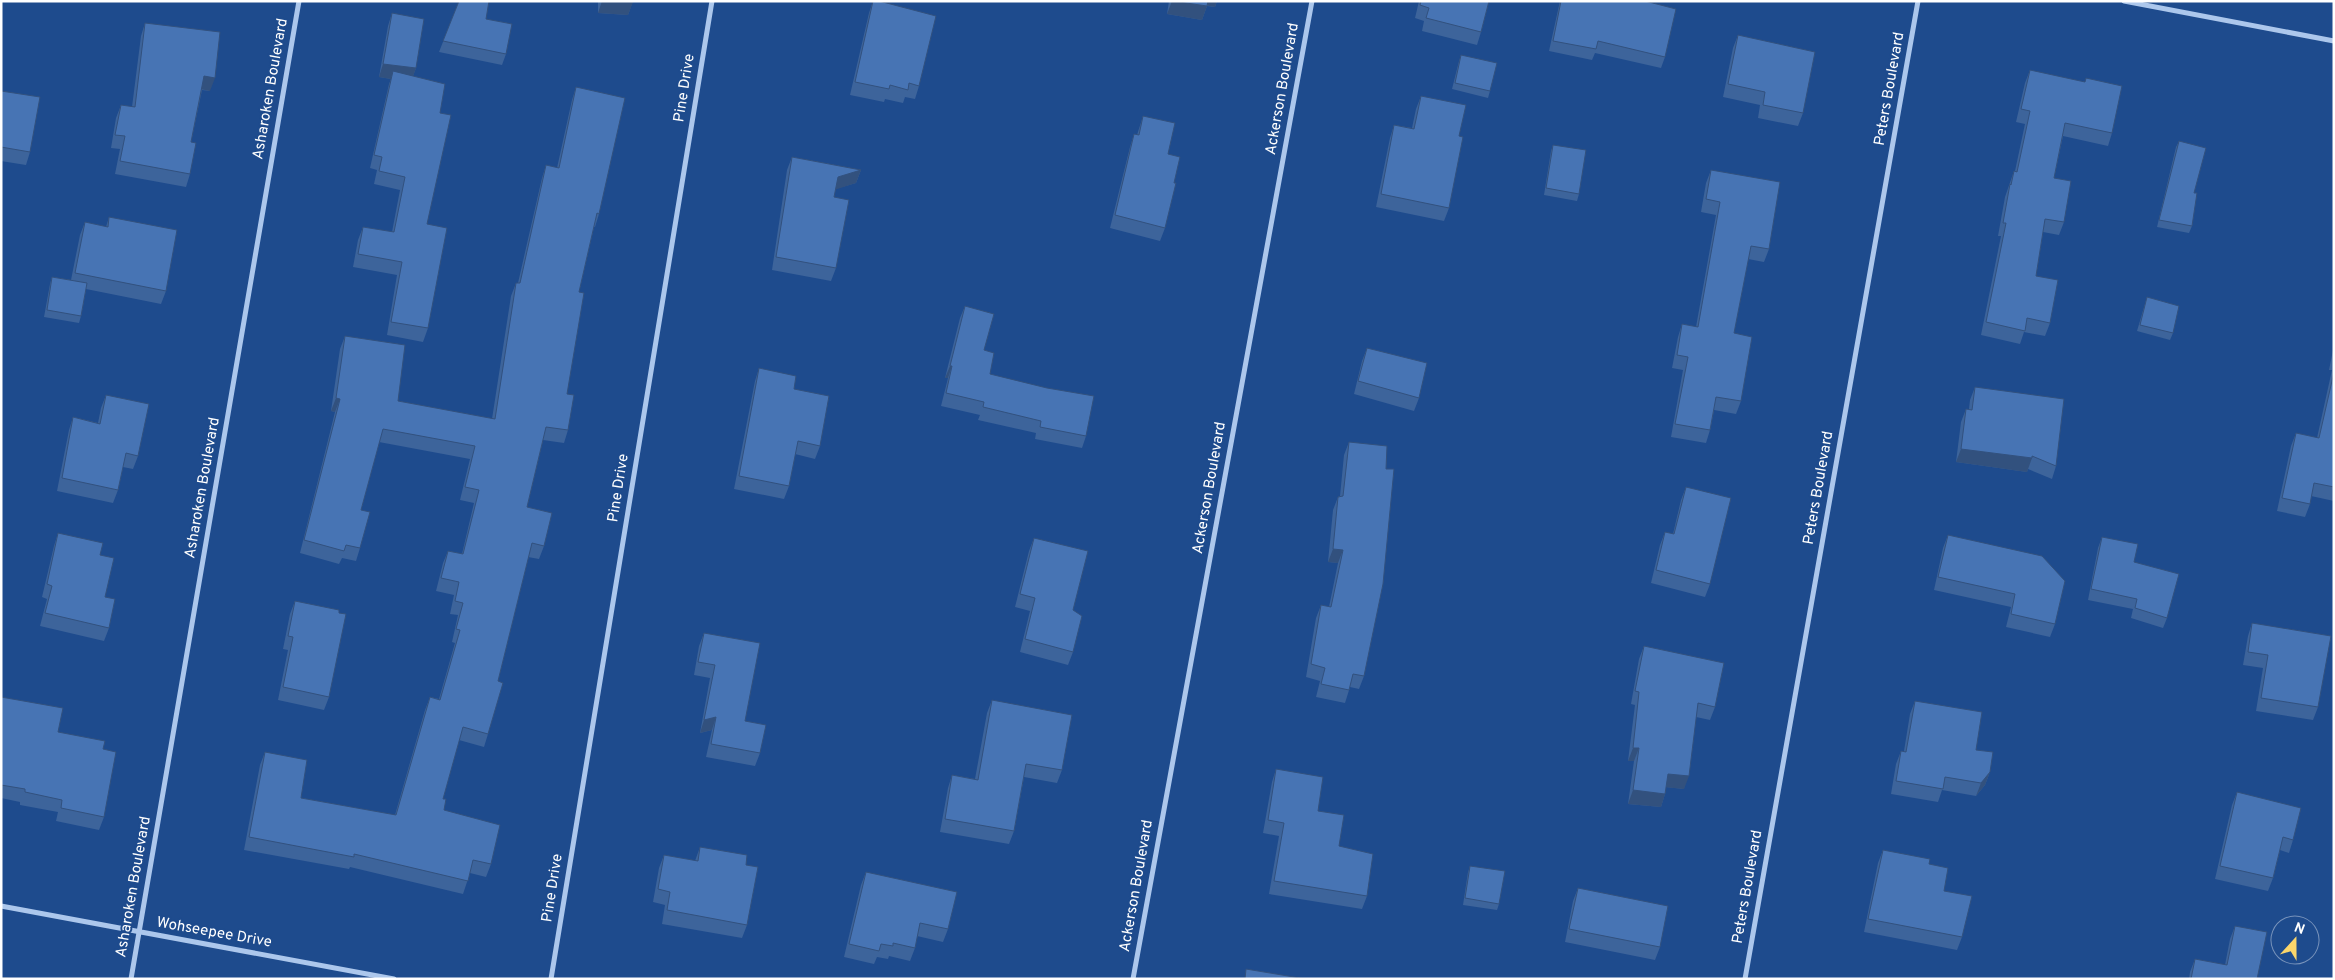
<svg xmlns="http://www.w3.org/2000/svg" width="2335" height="980" font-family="Overpass,sans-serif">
<rect width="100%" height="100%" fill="#1e4b8d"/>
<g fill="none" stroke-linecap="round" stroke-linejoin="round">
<path stroke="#acc7ec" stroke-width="5" d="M2124,1L2334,41
M1,906L394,979
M131,979L299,1
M551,979L712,1
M1133,979L1312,1
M1745,979L1918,1"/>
</g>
<path fill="#3d649b" d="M459,1L506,54L502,65L439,52Z
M598,1H633L628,15L598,13Z
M873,1L919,86L915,99L905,97L903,103L885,99L884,102L850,95L869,13Z
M1169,1H1217L1215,7L1207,6L1202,20L1167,14Z
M1419,1H1489L1481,32L1477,45L1422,31L1424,21L1415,18Z
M1560,1H1645L1665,57L1661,68L1595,53L1592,60L1549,51Z
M392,13L416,68L413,76L440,113L427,224L428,328L423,342L387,335L397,275L353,267L358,240L363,227L392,232L400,190L374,184L377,170L370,168L389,84L391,79L379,77L388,26Z
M145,23L210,91L202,90L191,142L190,174L186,187L115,174L120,149L111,148L116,118L121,105L132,107L141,36Z
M1738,35L1803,113L1798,126L1758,118L1760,105L1723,97L1733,48Z
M1461,55L1490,91L1488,98L1452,89L1459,61Z
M2030,70L2112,133L2108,146L2063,136L2054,178L2064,222L2059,235L2043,232L2036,276L2050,323L2045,336L2024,332L2020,344L1981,335L2001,236H1998L2005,197L2014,171H2015L2025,124L2016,122L2025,83Z
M576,87L599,214L595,227H594L579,292L567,394L568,430L564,443L543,440L527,507L544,546L539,559L528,557L498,681L488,734L484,747L459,740L443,799L444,810L491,864L486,877L470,873L463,894L350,867L349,869L244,850L260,765L265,752L301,798L395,815L425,710L430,697L439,699L455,643L452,642L458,615L450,614L454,595L436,591L443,563L448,551L462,554L474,503L460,500L470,459L379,442L361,510L360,548L356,561L342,558L339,564L300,553L335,412L331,411L340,349L345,336L398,401L492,419L511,296L516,283H518L542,178L546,165L557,168L572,100Z
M1,91L30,152L26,165L1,161Z
M1421,96L1459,136L1449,208L1444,221L1376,207L1390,138L1394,125L1412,128L1416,109Z
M1143,116L1168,154L1165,228L1160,241L1110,228L1130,147L1134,134L1137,135Z
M2179,141L2194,193L2192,226L2189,233L2157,227L2176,147Z
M1553,145L1579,194L1577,201L1544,195L1551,151Z
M792,157L861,170L856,183L835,189L834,197L836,268L831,281L772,270L787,170Z
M1711,170L1769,249L1764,262L1748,259L1734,333L1741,401L1736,414L1714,410L1710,430L1706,443L1671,437L1683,370L1672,368L1678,337L1682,324L1696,327L1716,215L1701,212L1706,183Z
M109,217L166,291L161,304L86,289L81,316L79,323L44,317L50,284L52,277L71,280L80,235L85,222L106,227Z
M2147,297L2173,333L2170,340L2137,331Z
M965,306L984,350L990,374L1086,436L1082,448L1035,439L1036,433L978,420L980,415L941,406L948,378H945L960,318Z
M2334,345V501L2311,496L2310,504L2305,517L2277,511L2291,446L2296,433L2317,438L2332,370H2329Z
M1367,348L1419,398L1414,411L1354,394L1362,361Z
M759,368L794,389L820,446L815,459L795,454L789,486L784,499L734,489L755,381Z
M1975,387L2056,466L2052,479L2028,469L2027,472L1956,462L1961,422L1966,409H1969L1970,400Z
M106,395L138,456L133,469L123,467L118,490L113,503L57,491L69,430L73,417L98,423L101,408Z
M1349,442L1364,676L1359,689L1350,687L1345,703L1316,697L1320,681L1306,677L1316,618L1321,605L1329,607L1338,563L1328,562L1333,510L1338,497L1340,496L1344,455Z
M1686,487L1710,584L1705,597L1651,583L1660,545L1665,532L1673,534L1681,500Z
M58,533L100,555L109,628L104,641L40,626L47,599L42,597L54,546Z
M1948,535L2055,624L2050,637L2006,627L2011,607L1934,590L1943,548Z
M2102,537L2134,562L2167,618L2163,628L2131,618L2133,609L2088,600L2098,548Z
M1034,538L1073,610V652L1068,665L1020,652L1030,611L1015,607L1029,551Z
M295,601L339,613L329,697L324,710L278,700L288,650L283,649L290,614Z
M2252,623L2318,707L2313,720L2256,711L2263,668L2243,665L2248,636Z
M704,633L760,753L755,766L706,757L712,730L700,733L710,678L694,675L699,646Z
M1644,646L1715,707L1710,720L1696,717L1684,789L1666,787L1665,794L1661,807L1628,804L1634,761H1628L1635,705L1631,704L1639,659Z
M1,697L58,732L103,749L104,817L99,830L56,821L58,812L20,805V802L1,798Z
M992,700L1062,770L1057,783L1024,777L1014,831L1009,844L940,832L948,788L952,775L975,779L987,713Z
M1915,701L1976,750L1990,772L1985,785L1976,796L1942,790L1938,802L1891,794L1896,764L1901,751H1904L1910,714Z
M1276,769L1318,811L1339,846L1367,896L1362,909L1269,894L1279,836L1263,833L1272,782Z
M2237,792L2293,840L2289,853L2280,850L2273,878L2268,891L2215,879L2232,805Z
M700,847L746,865L747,925L742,938L662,924L665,905L653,902L659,868L664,855L695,861Z
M1883,850L1929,864L1944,891L1962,937L1957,950L1864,932L1878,863Z
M1470,866L1499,904L1497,910L1463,905L1468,872Z
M866,872L948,929L943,942L917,936L915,948L910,961L889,956L888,959L877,957L874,964L844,957L861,885Z
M1578,888L1660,947L1655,960L1565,942L1573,901Z
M2235,926L2257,979H2189L2190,972L2195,959L2225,965L2230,939Z"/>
<path fill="#32517e" d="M602,1H621L633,2L628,15L598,13Z
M1172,1L1207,6L1202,20L1167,14Z
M1206,1H1217L1215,7L1204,5Z
M383,64L416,68L411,82L393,71L391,79L379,77Z
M204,76L215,78L210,91L200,89Z
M861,170L856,183L834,190L838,177Z
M950,366H952L948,378H945Z
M336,398L340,399L335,412L331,411Z
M1961,449L2032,458L2027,472L1956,462Z
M1333,549L1343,550L1338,563L1328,562Z
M716,717L712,730L700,733L704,720Z
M1633,748H1639L1634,761H1628Z
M1990,772L1985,785L1976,796L1981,783Z
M1668,774L1689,776L1684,789L1663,787Z
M1633,790L1665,794L1661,807L1628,804Z"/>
<path fill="#4774b4" stroke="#32517e" d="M459,1H489L486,19L512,24L506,54L443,41Z
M873,1H879L936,16L919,86L909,83L908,90L890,85L889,89L855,82Z
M1172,1H1208L1207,6Z
M1421,1H1489L1481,32L1426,18L1429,8L1420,5Z
M1561,1H1645L1676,9L1665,57L1598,41L1596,49L1553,41Z
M392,13L424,19L416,68L383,64Z
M145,23L220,32L215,78L204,76L191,142L196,143L190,174L120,161L125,136L115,135L121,105L135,107Z
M1738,35L1815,52L1803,113L1763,105L1765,92L1728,84Z
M1461,55L1497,63L1490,91L1455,83Z
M2030,70L2085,82L2086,78L2122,86L2112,133L2065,123L2054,178L2071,181L2064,222L2045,219L2036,276L2058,280L2050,323L2027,318L2025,331L1986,322L2006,223H2003L2010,184L2011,185L2014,171L2017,172L2030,111L2021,109Z
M393,71L445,84L440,113L451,115L427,224L447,228L428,328L391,322L402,262L358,254L363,227L394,232L405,177L379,171L382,157L374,155Z
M576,87L625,98L599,214L597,213L579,292L584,293L567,394L574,395L568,430L546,427L527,507L552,513L544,546L532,543L498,681L503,683L488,734L463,727L443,799H446L444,810L500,825L491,864L473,860L468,881L354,854V857L249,837L265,752L307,760L301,798L396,815L430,697L440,700L460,630L456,629L463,603L455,601L459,582L441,578L448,551L463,554L479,490L465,487L475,446L383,429L361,510L370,512L360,548L346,545L344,551L304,540L340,399L336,398L345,336L405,345L398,401L495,419L516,283H520L546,165L559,168Z
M1,91L40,97L30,152L1,147Z
M1421,96L1466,105L1459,136L1463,137L1449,208L1381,194L1394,125L1414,129Z
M1143,116L1175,123L1168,154L1180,157L1174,183H1176L1165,228L1115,215L1134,134L1139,135Z
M2179,141L2206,148L2194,193H2197L2192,226L2159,220Z
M1553,145L1586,150L1579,194L1546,188Z
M792,157L861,170L838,177L834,197L849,200L836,268L776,257Z
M1711,170L1780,182L1769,249L1751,246L1734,333L1752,337L1741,401L1716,397L1710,430L1675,424L1688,357L1677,355L1682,324L1698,327L1720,202L1706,199Z
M109,217L177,230L166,291L75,273L85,222L108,227Z
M52,277L87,283L81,316L47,310Z
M2147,297L2179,306L2173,333L2140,325Z
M965,306L994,314L984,350L994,353L990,374L1047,388L1094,396L1086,436L1040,427L1041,421L983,407L984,402L946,393L952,366H950Z
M1367,348L1427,363L1419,398L1358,381Z
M759,368L796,376L794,389L829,396L820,446L798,441L789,486L739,476Z
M2334,372V487L2314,483L2310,504L2282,498L2296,433L2319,438Z
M1975,387L2064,399L2056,466L2032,456V458L1961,449L1966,409L1972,410Z
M106,395L149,404L138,456L126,453L118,490L62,478L73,417L100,424Z
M1349,442L1387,446L1386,469H1394L1383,584L1364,676L1353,674L1349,690L1321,684L1325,668L1311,664L1321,605L1331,607L1343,550L1333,549L1338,497L1343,496Z
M1686,487L1731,498L1710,584L1656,570L1665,532L1674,534Z
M58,533L103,543L100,555L114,558L105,597L115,599L109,628L45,613L52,586L47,584Z
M1948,535L2042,556L2065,581L2055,624L2011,614L2015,594L1938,577Z
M2102,537L2138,544L2134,562L2179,574L2167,618L2135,608L2137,599L2091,589Z
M1034,538L1088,551L1073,610L1082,616L1073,652L1025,639L1035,598L1020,594Z
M295,601L339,610V613L346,614L329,697L283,687L293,637L288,636Z
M2252,623L2331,636L2318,707L2261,698L2268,655L2248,652Z
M704,633L760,643L745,721L766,725L760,753L711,744L716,717L704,720L715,665L698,662Z
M1644,646L1724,663L1715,707L1698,703L1689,776L1668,774L1665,794L1633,790L1639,748H1633L1639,692L1635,691Z
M1,697L63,708L58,732L105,741L103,749L116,752L104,817L61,808L62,800L25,792V789L1,785Z
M992,700L1072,715L1062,770L1026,764L1014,831L945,819L952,775L978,780Z
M1915,701L1982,712L1976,750L1993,752L1990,772L1981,783L1945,777L1943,789L1896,781L1901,751L1906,752Z
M1276,769L1323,777L1318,811L1344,815L1339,846L1373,854L1367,896L1274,881L1284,823L1268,820Z
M2237,792L2301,808L2293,840L2283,837L2273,878L2220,866Z
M700,847L747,855L746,865L758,867L747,925L667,910L670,892L658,889L664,855L698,861Z
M1883,850L1930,859L1929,864L1948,868L1944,891L1972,896L1962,937L1868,919Z
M1470,866L1505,871L1499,904L1465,898Z
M866,872L957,892L948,929L920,923L915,948L893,943V946L881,944L879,951L849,944Z
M1578,888L1668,906L1660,947L1569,929Z
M2235,926L2267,932L2257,979H2191L2195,959L2227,965Z
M1246,969L1306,979H1245Z
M1,977L15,979H1Z"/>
<g text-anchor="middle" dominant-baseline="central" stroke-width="4" stroke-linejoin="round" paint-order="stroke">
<g font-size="15" fill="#fff" stroke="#1e4b8d">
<text transform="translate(685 88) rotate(-81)">Pine Drive</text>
<text transform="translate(271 89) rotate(-80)">Asharoken Boulevard</text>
<text transform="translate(1283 89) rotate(-80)">Ackerson Boulevard</text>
<text transform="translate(1890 89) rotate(-80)">Peters Boulevard</text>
<text transform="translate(203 488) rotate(-80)">Asharoken Boulevard</text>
<text transform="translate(619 488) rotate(-81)">Pine Drive</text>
<text transform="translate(1210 488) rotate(-80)">Ackerson Boulevard</text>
<text transform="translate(1819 488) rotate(-80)">Peters Boulevard</text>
<text transform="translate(1137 886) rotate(-80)">Ackerson Boulevard</text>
<text transform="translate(134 887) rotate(-80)">Asharoken Boulevard</text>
<text transform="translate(1748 887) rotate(-80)">Peters Boulevard</text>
<text transform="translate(553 888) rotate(-81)">Pine Drive</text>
<text transform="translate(214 933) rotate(10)">Wohseepee Drive</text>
</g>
</g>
<rect width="2335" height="980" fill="none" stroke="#ffffff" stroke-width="5"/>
<g transform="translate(2295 940) rotate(21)"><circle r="24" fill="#1e4b8d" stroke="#7893bb"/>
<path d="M0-4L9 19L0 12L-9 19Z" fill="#fbd66b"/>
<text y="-8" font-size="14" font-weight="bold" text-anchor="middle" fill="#ffffff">N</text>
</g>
</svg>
